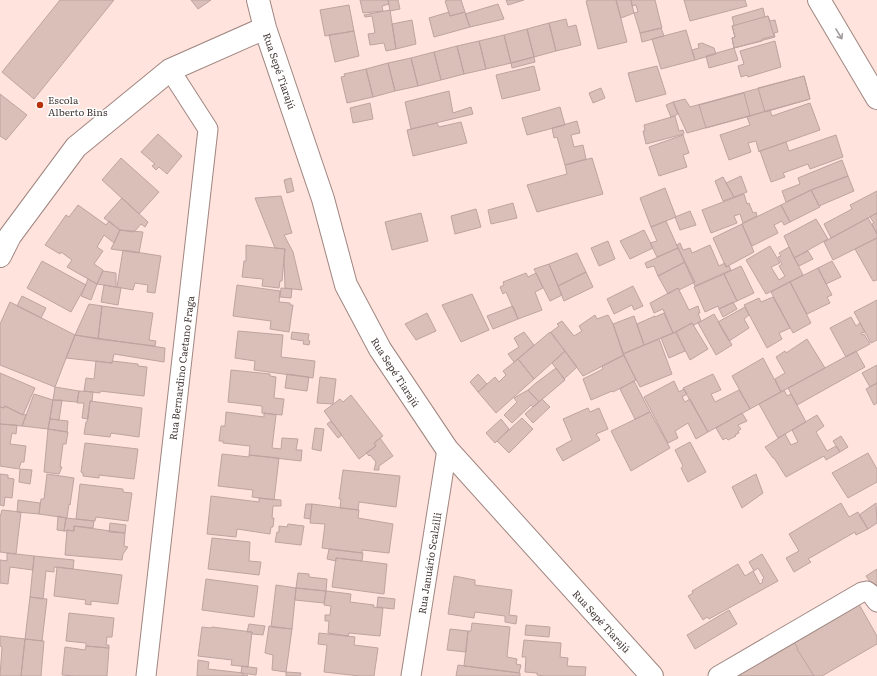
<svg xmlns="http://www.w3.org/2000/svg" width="877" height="676" font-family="Literata,serif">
<rect width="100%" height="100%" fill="#ffe3dc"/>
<path fill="#d9bfb8" stroke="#bea49e" d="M60,0H114L34,99L2,72Z
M191,0H211L198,9Z
M360,0H388L389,4L382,6L383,11L363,13Z
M388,0H398L400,9L390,11Z
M448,0H461L465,12L450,16L445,1Z
M506,0H524L508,5Z
M590,0H616L627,42L598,49L586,1Z
M616,0H631L634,13L621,18Z
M631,0H655L662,28L640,33L634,13L638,12L636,5L632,6Z
M684,0H745L747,6L690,21Z
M498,4L504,19L470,27L465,14Z
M349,5L354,31L325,36L320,10Z
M763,8L765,17L768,16L770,21L775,20L778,32L774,33L775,37L734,48L732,38L735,37L732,26L734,25L732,17Z
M390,10L396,49L386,51L384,43L370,45L368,34L375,33L372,16L365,17L364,15Z
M449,12L450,16L465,12L470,27L434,37L429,18Z
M768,16L774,36L762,39V41L734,48L732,38L735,37L732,26Z
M566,19L568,27L576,25L581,45L556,51L549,23Z
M412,20L416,44L396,49L392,24Z
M549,23L556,51L534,57L527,29Z
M661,28L664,36L642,42L640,33Z
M527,29L534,57L511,63L504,35Z
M686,30L695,60L661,69L652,39Z
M354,31L359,56L335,62L329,35Z
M504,35L511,63L486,69L479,41Z
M479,41L486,69L464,74L457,46Z
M775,41L781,67L748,77L747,75L741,77L738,66L744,64L740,51Z
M702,43L714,48L716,54L695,60L692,50L699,48L698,44Z
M457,46L464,74L441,80L434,52Z
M734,48L738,60L709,68L706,56Z
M434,52L441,80L418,86L411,58Z
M534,57L535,62L512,68L511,63Z
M411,58L418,86L395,91L388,63Z
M388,63L395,91L373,97L366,69Z
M534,66L540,90L502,99L496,75Z
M657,66L666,94L636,102L628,73Z
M366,69L373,97L347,103L341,77L345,76L344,74Z
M804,76L810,99L687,133L673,102L685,99L690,107Z
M804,76L810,99L765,112L758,88Z
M601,88L605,98L593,103L589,93Z
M449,91L453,113L471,107L473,114L411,129L405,102Z
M744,93L750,116L706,128L699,105Z
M0,94L27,115L6,140L0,136Z
M673,102L678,114L671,117L666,105Z
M370,103L373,119L353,123L350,108Z
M810,103L820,130L760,151L759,152L756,141L748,143L751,152L729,160L720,135L750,125L747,117L770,110L772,116Z
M560,107L565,125L527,135L522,118Z
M675,116L679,131L683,130L684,134L646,144L643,131H645L644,125Z
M577,121L580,133L571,135L574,147L583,145L586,159L565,165L557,137L554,138L552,128Z
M461,122L467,143L413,156L407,130L437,123L439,127Z
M158,134L182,156L167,174L159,167L156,170L152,166L155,164L141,152Z
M683,135L689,153L683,155L687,167L659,176L649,147Z
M836,135L843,157L810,169L808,164L783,173L785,177L771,182L760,151L786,142L789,151Z
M121,158L159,192L139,214L102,180Z
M592,158L603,194L537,212L527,185L567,174L565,165Z
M842,160L848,176L811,190L786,202L782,191L800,184L798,178Z
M741,176L747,192L734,197L726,183Z
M848,176L854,191L819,206L811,190Z
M723,177L734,197L723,201L715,181Z
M291,178L294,191L287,193L284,180Z
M665,188L676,217L651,227L640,198Z
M811,190L820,207L790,222L781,205Z
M877,191V213L831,238L824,224L852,209L850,205Z
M744,194L747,204L749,203L753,213L756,212L757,216L743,223L740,214L734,216L737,223L711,233L702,210Z
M281,196L292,233L284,235L293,252L302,290L285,288L284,258L285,249L275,248L255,198Z
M122,198L148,222L145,227L141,224L134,232L120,230L104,218Z
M513,203L517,218L491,224L488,210Z
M78,205L106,225L109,221L120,230L114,243L104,235L97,247L103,251L94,264L103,270L97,284L67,267L72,260L61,252L60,254L45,245L66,215L69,217Z
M781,205L790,222L784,225L782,221L774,225L778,233L752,246L742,224Z
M476,209L481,227L455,234L451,216Z
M690,211L696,225L680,230L675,217Z
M421,213L428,241L392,250L385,222Z
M877,213V234L872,224L874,223L870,217Z
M868,218L877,234V238L833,260L824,242Z
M816,219L828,239L794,258L784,236Z
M666,221L678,248L657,257L650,243L657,241L651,227Z
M742,224L754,252L726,267L713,238Z
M120,230L143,232L139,253L111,249Z
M644,230L653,248L630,259L620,241Z
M877,238V280L873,281L855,249Z
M608,241L615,259L599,266L591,248Z
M680,243L683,250L690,248L692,253L710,245L719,266L725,263L726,267L729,266L731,270L695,286L677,245Z
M246,245L285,249L282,281H280L279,288L262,286L263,279L242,277L244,261H246Z
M770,246L780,263L771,267L779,280L785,276L779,266L782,264L778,257L781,256L779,253L789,247L803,275L766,294L746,260Z
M678,248L685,262L658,276L654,266L647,268L645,263Z
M123,250L161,256L155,293L147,292L148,285L135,283L133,290L117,287Z
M808,251L813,259L799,266L794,258Z
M577,253L586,272L558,286L549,264Z
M42,261L86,285L71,312L27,288Z
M832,261L841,277L826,284L818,268Z
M685,262L695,282L679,290L678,288L668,294L658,276Z
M549,264L562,295L550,301L534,269Z
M741,266L754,293L737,301L724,274Z
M818,268L832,295L827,297L830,303L807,314L790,282Z
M103,271L116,273V287L97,284Z
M586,272L593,287L564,301L558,286Z
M526,273L528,277L536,273L543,288L535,292L542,310L518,319L506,292L503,294L500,287L504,285L503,282Z
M724,274L737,301L719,309L718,306L705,312L694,287Z
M88,279L97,284L91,300L81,296Z
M790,282L811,323L793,333L771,292Z
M104,285L121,288L118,305L101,302Z
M237,285L280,291L279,302L290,303V305H293L289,332L270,329L271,321L233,316Z
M633,286L643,306L634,310L632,305L614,314L607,299Z
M281,288L292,289L291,298L280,297Z
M678,288L689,310L698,306L700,313H698L701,321L694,325L692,323L673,333L663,309L654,313L650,303Z
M472,294L489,330L461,342L442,305Z
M22,296L46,308L41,318L17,306Z
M773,297L790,328L779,333L782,339L767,348L744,305L759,298L761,302Z
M877,300V340L871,343L854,312Z
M10,302L75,335L55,387L0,365V324Z
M733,302L737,309L723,317L719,309Z
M89,304L102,306L98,339L75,335Z
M102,306L153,313L149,340L156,341L155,346L98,339Z
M513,306L518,319L493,329L487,316Z
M745,307L749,315L744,319L749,328L729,341L718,322Z
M427,313L436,331L416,340L405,324Z
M664,313L673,333L644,345L637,324L655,316V317Z
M714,314L732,345L716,355L698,323Z
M595,315L597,319L608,315L613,324L624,355L583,376L551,332L559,326L557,324L562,321L574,336L582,331L579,326Z
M634,316L644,345L623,354L613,324Z
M851,317L856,326L860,323L865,332L861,333L862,335L864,334L870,344L846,357L830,328Z
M692,323L708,349L690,360L676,332Z
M238,331L283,335L281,357L315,361L313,378L254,370L255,361L235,358Z
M292,332L309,334L308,340L310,341L309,345L303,344L304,341L291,339Z
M524,332L534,345L514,362L508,354L519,347L514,338Z
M550,332L565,351L534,379L518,359Z
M676,332L685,351L669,358L661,338Z
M75,335L165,348L164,362L114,354L112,363L66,358Z
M659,339L672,374L640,387L623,354Z
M807,339L825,368L781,392L775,379L785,373L776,357L785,351L786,353Z
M565,351L577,367L564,379L552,363Z
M856,351L865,367L797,405L788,388Z
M624,355L636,380L613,392L612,391L591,400L583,379L603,369L602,366Z
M763,358L781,392L750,409L732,376Z
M518,359L534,379L496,413L478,392L495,377L499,382L506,375L503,371Z
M96,361L112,363V361L138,364V366L147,367L144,396L100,391V393L84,391L86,378L94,379Z
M877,365V383L870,387L862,373Z
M556,368L565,380L539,402L528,390L536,383Z
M231,370L270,374V376L276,377L274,398L284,399L282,415L262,413V406L228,402Z
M0,373L35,388L23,415L5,406L4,408L0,407Z
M287,374L309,377L307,391L285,388Z
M478,374L487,384L478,392L470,382Z
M713,374L721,390L711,394L715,402L739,390L750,409L708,432L683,388Z
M320,377L336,379L333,404L317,403Z
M634,381L650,412L635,419L620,389Z
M674,381L679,392L684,389L687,394L682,397L685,402L690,399L708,432L696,439L688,423L675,431L678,438L668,443L644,397Z
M877,383V403L874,405L866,389Z
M55,387L79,391L77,402L53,400Z
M528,390L539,402L533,407L531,405L512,423L504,415L517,402L514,398Z
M784,390L787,396L791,394L806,422L778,438L759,404Z
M79,391L93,392L92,401H90L88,419L82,418L84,403H77Z
M34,394L53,400L48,429L22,426Z
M351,395L383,436L374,443L376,446L359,459L324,411L340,399L343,402Z
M542,399L550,407L533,423L525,414Z
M53,400H62L59,420L50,419Z
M90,401L142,408L139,437L111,433L110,437L84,434L86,422H87Z
M5,406L23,415L24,414L26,415L22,426L0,424V407L4,408Z
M588,408L590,412L599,408L608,429L596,434L600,440L563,461L556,449L572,440L563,419Z
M226,412L264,417V413L276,415L272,448L281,449L282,438L298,439L296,450H302L301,461L249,455L250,446L223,443V441H219L221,426H225Z
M650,412L670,448L631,471L611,431Z
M742,413L747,421L738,425L741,429L738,431L739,433L735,435L736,436L728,440L726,438L723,440L716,428Z
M817,415L824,426L816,432L827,451L836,446L840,452L826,460L824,456L786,477L774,458H773L765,447L785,434L791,445L798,442L792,430Z
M522,418L533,429L509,453L497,441Z
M50,419L68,421L67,432L48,429Z
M501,419L509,429L495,443L486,433Z
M331,421L342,435L338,438L327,424Z
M0,424L17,425L16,434L12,433L10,444L26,446L24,462H21L19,469L0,466Z
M315,428L324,429L321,451L312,449Z
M48,429L68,432L66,444H63L60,467H62L59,474L44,472Z
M841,436L848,447L840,452L833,441Z
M380,438L393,456L379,466V470H374L376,462L370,455L369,456L366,453L376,446L374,443Z
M690,442L706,472L688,482L681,468L683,466L675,450Z
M85,443L138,449L134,479L99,475V478L83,476V473L81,472Z
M868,453L877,469V482L848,498L832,473Z
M222,454L249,457V455L279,458L274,500L252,497L253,490L218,486Z
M20,469L32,470L30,484L19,482Z
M343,470L400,476L396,507L359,502L358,510L340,508L341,499H339Z
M0,474L8,475V478L14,479L12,498L5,497L4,506L0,505Z
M47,474L74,478L70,505L69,504L67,518L39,514L41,499H44Z
M756,474L763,493L742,508L732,487Z
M80,484L123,489V492L132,493L128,521L96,517L95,521L76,519Z
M211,496L259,502V498L281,500V506H273L272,518H274L273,527H271L270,534L237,529L236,537L207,534Z
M18,500L40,503L39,514L17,512Z
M841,503L849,517L858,512L868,529L856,535L855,532L808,559L811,562L794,572L786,558L799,551L789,534Z
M876,503L877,523L868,529L859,515Z
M306,504H312L310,519L304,518Z
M312,504L359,510L358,518L393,524L389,553L362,550V553L322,548L325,524L310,523Z
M2,510L21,512L16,554L0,552V517Z
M58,516L66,518L64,531L57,530Z
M66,518L94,521L93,528L74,526V531L67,530V531H64Z
M110,523L126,525L125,533L109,532Z
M288,524L304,526L301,545L275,542L277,532H279V526L287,527Z
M74,526L125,533L124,546L128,547L123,554L122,560L65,555L67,530L74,531Z
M212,538L250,542L249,561L261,562L259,575L208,569Z
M329,549L363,553L362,561L336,558V561L327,559Z
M7,553L34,556L33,570L10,567L8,584L0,583V560L7,561Z
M762,554L778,581L709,619L707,617L703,620L688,596L693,593L692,591L738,564L745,576L753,571L760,584L763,582L762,580L764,578L758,568L754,571L749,562Z
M34,556L74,560L73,569L54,567V572L46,571L43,599L30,597Z
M336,558L387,564L384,594L332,587Z
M57,567L122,575L118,604L91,601V605L85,604L86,600L54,596Z
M877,569V592L866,576Z
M298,573L309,574V577L327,579L326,591L296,588Z
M454,576L475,580V585L512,590L509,615L517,616L516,624L505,622V616L475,612L474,618L448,614Z
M206,579L258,586L254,617L202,610Z
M276,585L296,588L292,629L271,627Z
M296,588L326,591L324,603L295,600Z
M326,591L351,594L350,602L374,605L373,607L383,608L380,636L349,633L348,636L328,633L329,621H325V615H330L331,606L324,605Z
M30,597L47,599L42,641L25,639Z
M378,597L395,599L394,609L377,607Z
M856,599L877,636V644L822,676H739L734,667Z
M729,610L737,624L695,649L687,635Z
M69,613L114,618L112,637H107L106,645H109V648L86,646V643L66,641Z
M472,623L510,627L507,657L517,659L516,664L521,665L519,673L464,666L468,631H471Z
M249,624L265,626L263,635L252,634V632H247Z
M526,625L550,627L549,637L525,635Z
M269,626L292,629L286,672L272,670L273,655L265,653Z
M202,627L211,628L212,627L252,632L248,667L231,665L232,660L198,656Z
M450,629L468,631L466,652L447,650Z
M319,633L355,637L354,645L378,648L374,676H360L324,672L327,645L318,644Z
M790,635L798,649H797L814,676H739L734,667Z
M0,636L25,639L21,676H0L2,647L0,646Z
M25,639L44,641L41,676H21Z
M524,640L561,643L560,657L568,658L567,666L586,667L585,676H544L537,675V673L525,672L526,657H522Z
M86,646L109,648L107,676H75L62,675L65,647L85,650Z
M198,660L209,662L208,669L243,673V675H248L247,676H197Z
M458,665L520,673V676H456Z
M242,666L257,668L256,675L241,673Z
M286,672L301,673L300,676H286Z"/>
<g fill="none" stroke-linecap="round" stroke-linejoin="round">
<defs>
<path id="minor" d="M146,676L208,129L170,70
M411,676L447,449
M718,676L862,592L867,591L871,594L877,602"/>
<path id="tertiary" d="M258,0L265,28L323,199L346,285L380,349L447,449L652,676
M819,0L877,98
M0,256L10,236L76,147L170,70L265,28"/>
</defs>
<use href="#minor" stroke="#9f8680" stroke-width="21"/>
<use href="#tertiary" stroke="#9f8680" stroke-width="24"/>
<use href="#minor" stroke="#fff" stroke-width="19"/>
<use href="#tertiary" stroke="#fff" stroke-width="22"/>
</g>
<defs><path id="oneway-shaft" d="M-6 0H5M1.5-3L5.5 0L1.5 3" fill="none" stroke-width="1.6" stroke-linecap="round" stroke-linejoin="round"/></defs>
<use stroke="#a29c9c" href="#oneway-shaft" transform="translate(839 34) rotate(59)"/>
<circle fill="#ba300b" stroke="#fff" stroke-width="1.5" cx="40" cy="105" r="4"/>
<g text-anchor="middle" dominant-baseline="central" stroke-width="3" stroke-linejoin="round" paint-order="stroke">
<g font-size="10" fill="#453a38" stroke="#fff">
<text transform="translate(280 71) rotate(71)">Rua Sepé Tiarajú</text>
<text transform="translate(181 368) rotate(-83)">Rua Bernardino Caetano Fraga</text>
<text transform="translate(396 372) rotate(57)">Rua Sepé Tiarajú</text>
<text transform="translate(429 563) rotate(-81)">Rua Januário Scalzilli</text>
<text transform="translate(602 621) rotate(48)">Rua Sepé Tiarajú</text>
</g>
<g font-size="10" fill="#453a38" stroke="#fff" text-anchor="start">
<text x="48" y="99">Escola<tspan x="48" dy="12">Alberto Bins</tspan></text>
</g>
</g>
</svg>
